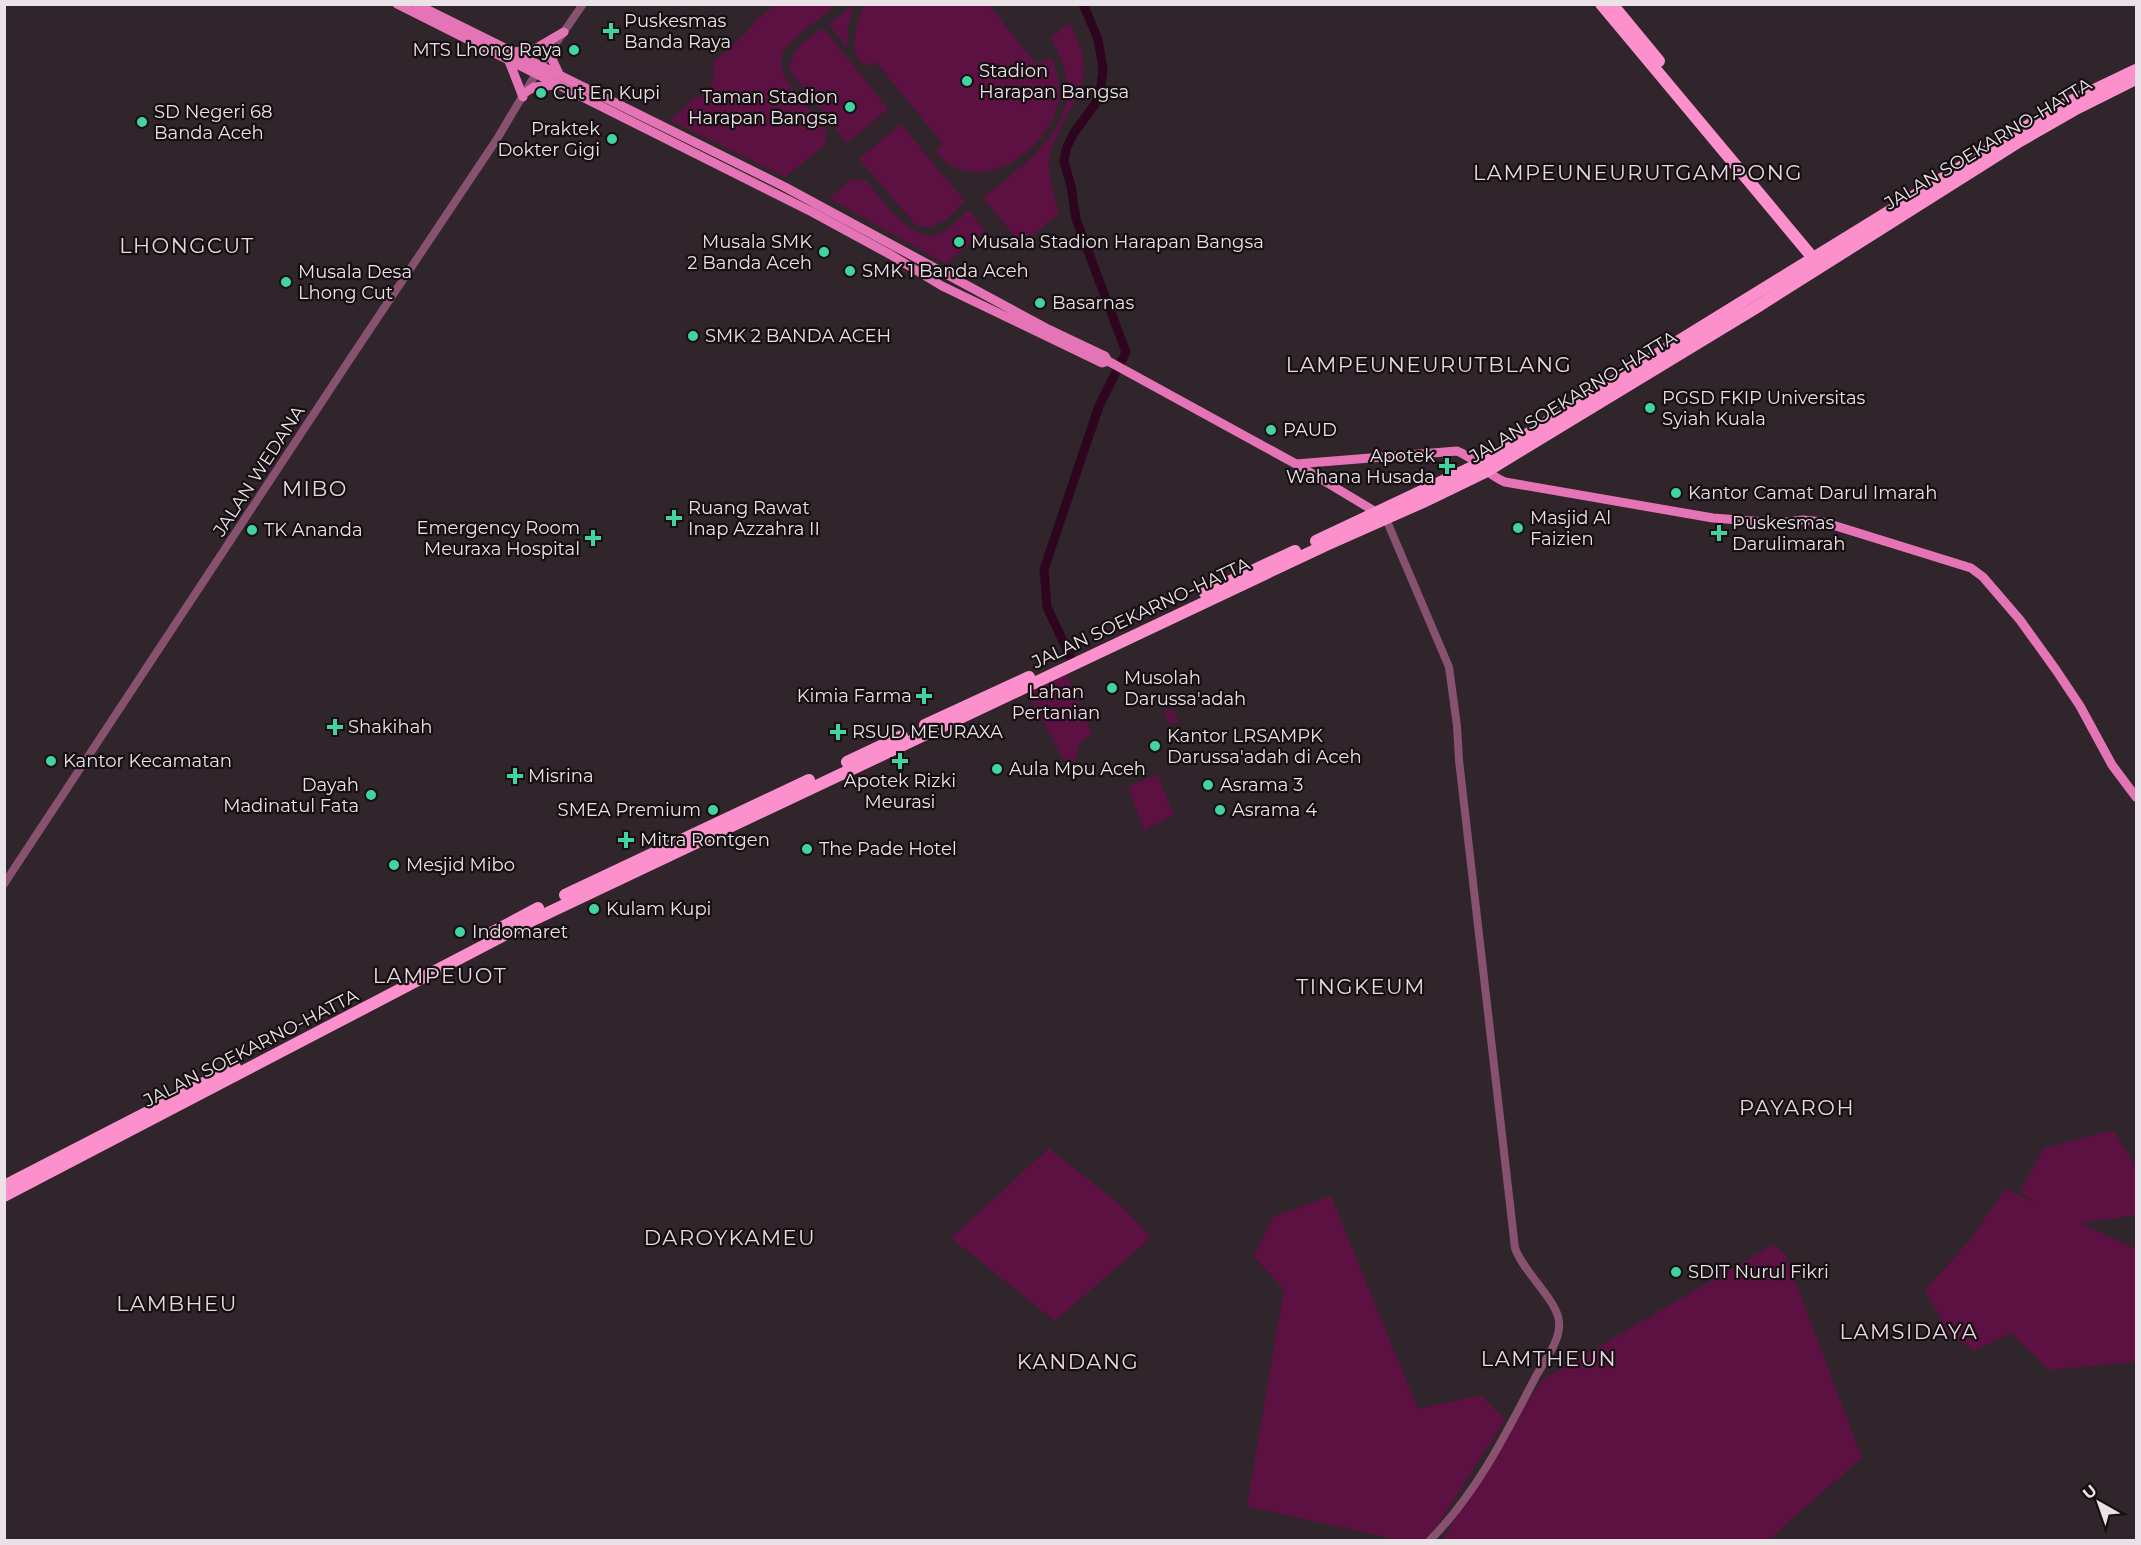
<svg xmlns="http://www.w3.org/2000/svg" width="2141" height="1545" font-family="Montserrat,sans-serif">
<rect width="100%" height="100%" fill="#30252a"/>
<path fill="#5c1142" d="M865,4L989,5L1036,64L1050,58L1052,59C1057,72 1062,90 1058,104C1046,154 974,200 935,151L943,144L875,61L867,67C864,64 859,61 857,57C849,45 860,16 865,4Z
M776,5H828L832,8C818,20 801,31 788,45C763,72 814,108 827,131L824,146L785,177L670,120L695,97L701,98C713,87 715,78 713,62L747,32L757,19Z
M854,5L848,27L847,48L829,24Z
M1070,23C1076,37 1084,53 1084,68C1084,96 1054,130 1049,159C1047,170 1056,201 1059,213L1022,245L983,198C1037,153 1097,115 1050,37Z
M820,29L825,30L888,109L847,143L791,72C787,51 806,41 820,29Z
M901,124L964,201C954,215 932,234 915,224L859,159Z
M858,179L866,181C881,197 911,243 936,235C948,231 959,218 969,210L985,231L946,264L830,199L831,196L851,180Z
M1066,672L1092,735C1068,748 1082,755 1071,772L1028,694Z
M1172,708L1179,722L1170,725L1164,711Z
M1157,774L1174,815L1144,831L1128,787Z
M2113,1130L2136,1166V1215L2080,1223L2136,1249V1362L2049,1370L2011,1333L1974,1351L1949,1334L1925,1290L1971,1239L2005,1189L2035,1202L2020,1192L2043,1149Z
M1049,1148L1123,1207L1151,1238L1055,1321L951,1238Z
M1331,1196L1418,1409L1481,1395L1505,1420L1428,1540H1398L1247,1506L1284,1289L1253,1256L1274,1216Z
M1774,1244L1785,1254L1862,1458L1768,1540H1442L1542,1380Z"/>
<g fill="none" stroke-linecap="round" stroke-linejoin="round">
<path stroke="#2e051f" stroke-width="9" d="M1070,656L1047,607L1044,569L1099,406L1126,352L1076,219L1071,186L1064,162L1066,149L1074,133L1095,104L1100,93L1103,69L1098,39L1083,4"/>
<path stroke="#87516f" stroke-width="8" d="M1386,519L1449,667L1457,726L1459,760L1515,1248C1523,1272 1558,1301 1559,1322C1561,1342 1542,1363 1534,1380C1505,1436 1475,1495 1430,1540
M4,884L352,356L497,139L541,65L583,4"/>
<path stroke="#e574b6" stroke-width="9" d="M397,4L812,212L891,255L942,286L1102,363L1108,361
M416,4L785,187L1046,328L1105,356L1108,361L1296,464L1376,512
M553,48L552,59L559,74
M514,52L535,49L564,32
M509,61L523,97
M526,92L534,87L556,85
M1296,464L1457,451C1476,458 1487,475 1505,482L1713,518L1778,523L1803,520L1823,522L1971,568L1983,577L2020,620L2056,670L2080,706L2112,765L2136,797"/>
<path stroke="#fc90cd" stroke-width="12" d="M1601,4L1818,264
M1612,4L1659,61
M1316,541L1479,464L2039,119L2067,103L2136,70
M1205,593L1295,551
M925,725L1029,677
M847,762L902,736
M565,895L809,780
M493,932L538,908
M4,1186L235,1067
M4,1196L535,919L1326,545L1423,502L1487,471L1757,307L2020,141L2074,110L2136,79"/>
</g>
<g fill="#41d4a1" stroke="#150f12" stroke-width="2">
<path d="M608 22h6v6h6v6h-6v6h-6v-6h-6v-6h6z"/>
<circle cx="574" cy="50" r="6"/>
<circle cx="967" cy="81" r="6"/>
<circle cx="541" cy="93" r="6"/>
<circle cx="850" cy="107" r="6"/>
<circle cx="142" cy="122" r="6"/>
<circle cx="612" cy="139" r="6"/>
<circle cx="959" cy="242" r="6"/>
<circle cx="824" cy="252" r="6"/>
<circle cx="850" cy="271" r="6"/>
<circle cx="286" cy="282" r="6"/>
<circle cx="1040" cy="303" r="6"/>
<circle cx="693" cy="336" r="6"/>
<circle cx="1650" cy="408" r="6"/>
<circle cx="1271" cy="430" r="6"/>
<path d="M1444 457h6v6h6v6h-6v6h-6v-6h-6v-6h6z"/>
<circle cx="1676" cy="493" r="6"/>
<path d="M671 509h6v6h6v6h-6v6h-6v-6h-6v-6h6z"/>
<circle cx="1518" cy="528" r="6"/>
<circle cx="252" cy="530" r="6"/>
<path d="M1716 524h6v6h6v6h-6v6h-6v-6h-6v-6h6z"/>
<path d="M590 529h6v6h6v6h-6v6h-6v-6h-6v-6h6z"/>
<circle cx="1112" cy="688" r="6"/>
<path d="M921 687h6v6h6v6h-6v6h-6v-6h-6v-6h6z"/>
<path d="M332 718h6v6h6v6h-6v6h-6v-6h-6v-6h6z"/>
<path d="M835 723h6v6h6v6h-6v6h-6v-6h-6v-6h6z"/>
<circle cx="1155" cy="746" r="6"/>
<circle cx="51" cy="761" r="6"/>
<path d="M897 752h6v6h6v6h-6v6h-6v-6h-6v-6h6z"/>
<circle cx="997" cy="769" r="6"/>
<path d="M512 767h6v6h6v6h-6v6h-6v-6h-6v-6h6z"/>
<circle cx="1208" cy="785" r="6"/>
<circle cx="371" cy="795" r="6"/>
<circle cx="713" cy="810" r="6"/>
<circle cx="1220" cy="810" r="6"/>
<path d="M623 831h6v6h6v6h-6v6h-6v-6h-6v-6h6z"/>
<circle cx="807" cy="849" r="6"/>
<circle cx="394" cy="865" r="6"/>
<circle cx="594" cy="909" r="6"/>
<circle cx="460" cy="932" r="6"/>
<circle cx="1676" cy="1272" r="6"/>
</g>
<g text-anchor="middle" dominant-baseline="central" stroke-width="4.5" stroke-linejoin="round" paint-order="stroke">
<g font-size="18" fill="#eae2e6" stroke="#150f12" text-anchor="start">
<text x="624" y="21">Puskesmas<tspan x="624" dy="21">Banda Raya</tspan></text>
<text x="562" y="50" text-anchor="end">MTS Lhong Raya</text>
<text x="979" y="71">Stadion<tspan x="979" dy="21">Harapan Bangsa</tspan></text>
<text x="553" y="93">Cut En Kupi</text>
<text x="838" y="97" text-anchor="end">Taman Stadion<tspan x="838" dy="21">Harapan Bangsa</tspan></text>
<text x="154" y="112">SD Negeri 68<tspan x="154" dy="21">Banda Aceh</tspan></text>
<text x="600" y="129" text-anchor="end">Praktek<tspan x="600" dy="21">Dokter Gigi</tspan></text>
<text x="812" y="242" text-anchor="end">Musala SMK<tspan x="812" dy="21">2 Banda Aceh</tspan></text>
<text x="971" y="242">Musala Stadion Harapan Bangsa</text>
<text x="862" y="271">SMK 1 Banda Aceh</text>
<text x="298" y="272">Musala Desa<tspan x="298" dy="21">Lhong Cut</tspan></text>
<text x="1052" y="303">Basarnas</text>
<text x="705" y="336">SMK 2 BANDA ACEH</text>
<text x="1662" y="398">PGSD FKIP Universitas<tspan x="1662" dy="21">Syiah Kuala</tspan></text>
<text x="1283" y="430">PAUD</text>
<text x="1435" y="456" text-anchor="end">Apotek<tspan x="1435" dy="21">Wahana Husada</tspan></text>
<text x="1688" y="493">Kantor Camat Darul Imarah</text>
<text x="688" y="508">Ruang Rawat<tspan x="688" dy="21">Inap Azzahra II</tspan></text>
<text x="1530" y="518">Masjid Al<tspan x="1530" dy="21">Faizien</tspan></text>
<text x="1732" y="523">Puskesmas<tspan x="1732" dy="21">Darulimarah</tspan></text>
<text x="580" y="528" text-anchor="end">Emergency Room<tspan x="580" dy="21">Meuraxa Hospital</tspan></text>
<text x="264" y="530">TK Ananda</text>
<text x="1124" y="678">Musolah<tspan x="1124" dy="21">Darussa'adah</tspan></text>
<text x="912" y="696" text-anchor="end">Kimia Farma</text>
<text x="348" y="727">Shakihah</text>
<text x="852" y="732">RSUD MEURAXA</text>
<text x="1167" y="736">Kantor LRSAMPK<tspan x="1167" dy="21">Darussa'adah di Aceh</tspan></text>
<text x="63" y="761">Kantor Kecamatan</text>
<text x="1009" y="769">Aula Mpu Aceh</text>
<text x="528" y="776">Misrina</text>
<text x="900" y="781" text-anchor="middle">Apotek Rizki<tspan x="900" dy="21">Meurasi</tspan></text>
<text x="359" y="785" text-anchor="end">Dayah<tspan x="359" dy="21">Madinatul Fata</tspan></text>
<text x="1220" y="785">Asrama 3</text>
<text x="701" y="810" text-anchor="end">SMEA Premium</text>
<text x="1232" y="810">Asrama 4</text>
<text x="640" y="840">Mitra Rontgen</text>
<text x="819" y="849">The Pade Hotel</text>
<text x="406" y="865">Mesjid Mibo</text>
<text x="606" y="909">Kulam Kupi</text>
<text x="472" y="932">Indomaret</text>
<text x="1688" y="1272">SDIT Nurul Fikri</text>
</g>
<g font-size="18" fill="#eae2e6" stroke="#150f12">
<text transform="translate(1988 144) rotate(-31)">JALAN SOEKARNO-HATTA</text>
<text transform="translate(1573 397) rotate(-31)">JALAN SOEKARNO-HATTA</text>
<text transform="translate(259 471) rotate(-57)">JALAN WEDANA</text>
<text transform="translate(1141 613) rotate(-25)">JALAN SOEKARNO-HATTA</text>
<text transform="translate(251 1048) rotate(-27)">JALAN SOEKARNO-HATTA</text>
</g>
<g font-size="18" fill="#f2dae6" stroke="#150f12">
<text x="1056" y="692">Lahan<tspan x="1056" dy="21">Pertanian</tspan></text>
</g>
<g font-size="21" letter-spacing="1.5" fill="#e7d7df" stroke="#150f12">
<text x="1638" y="172">LAMPEUNEURUTGAMPONG</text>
<text x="187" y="245">LHONGCUT</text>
<text x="1429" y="364">LAMPEUNEURUTBLANG</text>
<text x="315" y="488">MIBO</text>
<text x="440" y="975">LAMPEUOT</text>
<text x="1361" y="986">TINGKEUM</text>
<text x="1797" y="1107">PAYAROH</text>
<text x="730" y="1237">DAROYKAMEU</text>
<text x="177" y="1303">LAMBHEU</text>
<text x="1909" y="1331">LAMSIDAYA</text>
<text x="1549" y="1358">LAMTHEUN</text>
<text x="1078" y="1361">KANDANG</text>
</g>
</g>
<rect width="2141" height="1545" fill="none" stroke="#eae2e6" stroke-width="12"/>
<g transform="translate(2099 1503) rotate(320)" stroke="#150f12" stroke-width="4.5" paint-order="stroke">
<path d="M0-4.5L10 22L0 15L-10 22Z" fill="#eae2e6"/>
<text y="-9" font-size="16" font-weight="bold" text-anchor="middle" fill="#eae2e6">U</text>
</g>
</svg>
